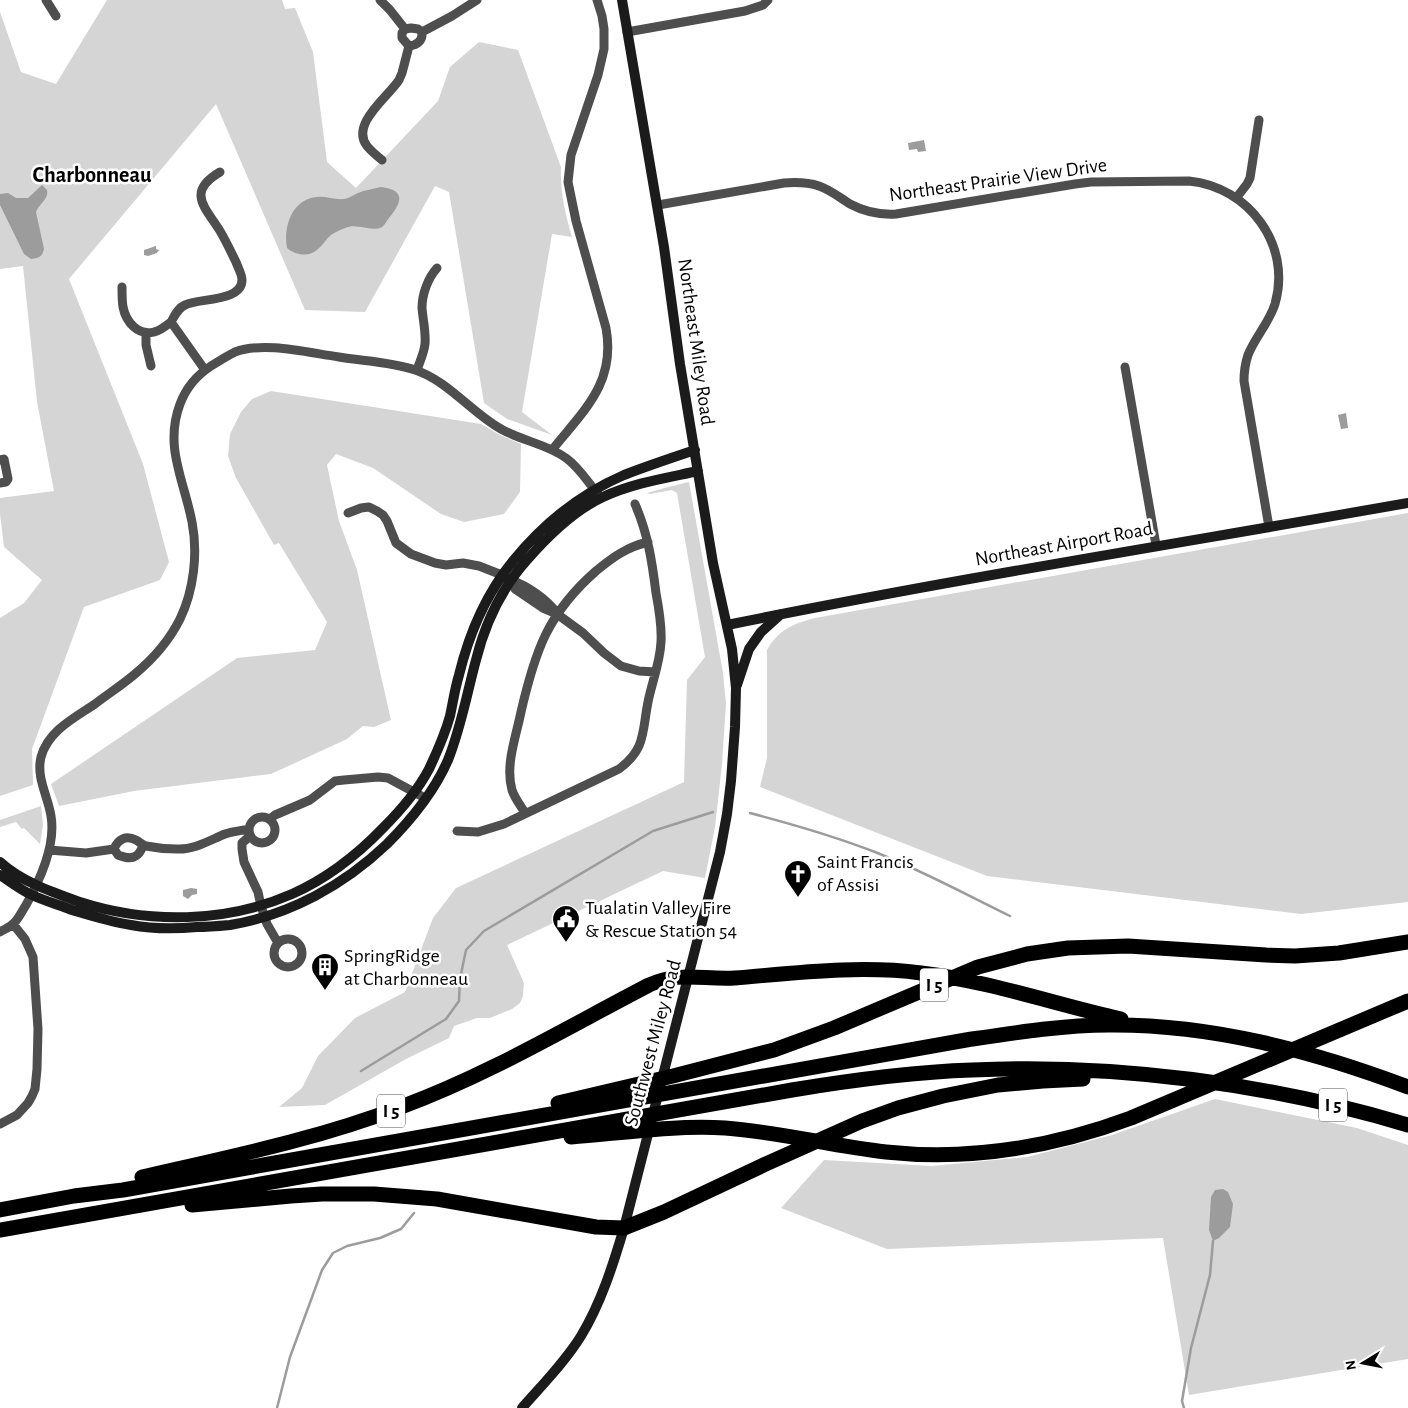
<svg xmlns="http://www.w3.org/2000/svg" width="1408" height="1408" font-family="'Alegreya Sans',sans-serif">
<rect width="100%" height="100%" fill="#fff"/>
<path fill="#d5d5d5" d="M107,0H282L285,9L295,8L313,52L327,162L356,188L438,101L450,67L479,42L518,50L561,167C560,192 565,213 572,237L552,234L522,412L552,435L507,419L484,403L449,192L435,186L365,312L305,310L216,104L69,279L143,464L169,562L160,580L84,607L32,749L33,785L0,796V618L24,603L42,580L4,547L0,514V498L54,491L37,402L23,266L0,269V12L21,72L56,84Z
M271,391L481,424L500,435L521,444L520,492L504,514L464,522L441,514L373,468L336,454L327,465L339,521L357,570L391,720L374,727L363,726L347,739L271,774L134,791L59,806L51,784L237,658L315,650L327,622L279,543L274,545L236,478L228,456L230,434L241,412L252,399Z
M689,482L723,673L726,704L722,764L715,827L705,878L663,871L507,945L524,983L523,996L520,1003L512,1009L490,1018H477L454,1026L449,1038L406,1059L325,1105L279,1107L302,1088L318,1056L355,1018L405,992L433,918L456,888L684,782L687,680L705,657L677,493L672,490L650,494L647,493L668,487Z
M1408,513V902L1301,914L987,876L760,787L767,758V650C779,629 793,624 815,618Z
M41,806L43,825L40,844L24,828L22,829L16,822L0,827V820Z
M1215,1099L1357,1128L1408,1145V1359L1189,1395L1163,1238L887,1249L781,1208L824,1160L932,1166L1027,1157L1112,1135Z"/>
<path fill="#9c9c9c" d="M924,140L926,151L918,152L917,149L909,150L908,143Z
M42,185L47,190C49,199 39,204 36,212L44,249C42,257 39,258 31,259L24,254L0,205V194L8,193L16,198H28Z
M381,187C406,190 402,202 389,218C387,220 385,225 382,227C373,233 357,222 345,228C340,230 335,232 331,235C326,239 323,245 318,249C309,258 295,255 287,248C283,227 292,199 317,197C326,196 335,200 344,199C350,198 353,195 358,193C365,190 373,189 381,187Z
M155,246H156V249L159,250L157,253L148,256L144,255V250L153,247Z
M1346,413L1348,428L1341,429L1338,415Z
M191,888L197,889V894L192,895L188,899L183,896V890Z
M1223,1189L1228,1192L1233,1204L1230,1227L1219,1238L1213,1241L1209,1230L1211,1197L1215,1190Z"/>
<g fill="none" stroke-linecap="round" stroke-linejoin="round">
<path stroke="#9c9c9c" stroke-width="2.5" d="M750,813C792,824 834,836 875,852C921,870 965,894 1010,916
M361,1071L446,1019L459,1001L460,979L466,950L484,931L653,831L713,812
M277,1408L290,1357L322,1270L333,1253L347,1246L380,1238L401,1229L414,1213
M1184,1408L1182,1401L1191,1348L1210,1275L1213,1241"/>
<path stroke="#4e4e4e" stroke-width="9" d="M46,0L56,16
M380,0L390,10L405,29
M411,28L418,29L422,32C423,41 417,45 409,46L402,38V33L405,29Z
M422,32L452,16L477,0
M627,32L745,11L763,5L768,0
M382,160C377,156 371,151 367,146C350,124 388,97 399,80L402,73L409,46
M1237,197L1247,184L1250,178L1259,120
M658,205L784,183C796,182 807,182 819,186C831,190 840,198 850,204C865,212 879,215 896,214L1075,184L1091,182L1189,181C1249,187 1292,245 1275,304C1269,323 1255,337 1248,355C1245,364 1244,373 1244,381L1269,527
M122,287C122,294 122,301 123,307C126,322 138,336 154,332C160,331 166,326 171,322
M146,333V345L151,366
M1125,367L1156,545
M205,370L171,322C175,315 178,308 185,305C198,298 242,302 242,280C242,274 238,268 236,262C231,252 226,241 220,231C205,207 186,192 220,172
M417,370C420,361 424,353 425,344C426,332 423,320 422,308C422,294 428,278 437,268
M552,450C584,410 616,383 606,328L576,221L568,182L571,155L598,75L604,49V29L602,16L597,0
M0,460L4,459L8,479L6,482L0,483
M348,513L361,508L369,507L377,511L383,515L387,521L396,543L411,554L435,563L446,565L463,563L479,566L502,575L511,580L515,589L543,608L557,614L583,633L604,653L621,666L639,671L655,672
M511,580C528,586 546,599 557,613
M525,813C521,806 515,799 512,790C505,765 516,737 521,712C535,651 548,613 596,571C613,557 627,547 648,542
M249 830a13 13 0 1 1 26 0a13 13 0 1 1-26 0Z
M270,819L275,815L310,800L335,781L344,780L378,777L388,778L425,798
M457,831L478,832L504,824L619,769C646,749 642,732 648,702C652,682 660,663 661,642C662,626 659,609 656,593C652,561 648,534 635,504
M250,836L242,843V849L244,862L258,892L261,906L267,924L278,943
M143,845C139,859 130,860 118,855L114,849C118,839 126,835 136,840C140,842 142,845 146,846C156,848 167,849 177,849C194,850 210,840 225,834C233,831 241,831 248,829
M49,850L86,853L114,849
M0,932C5,929 10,927 14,923C19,918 22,911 26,905C40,880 56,845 51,816C48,796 36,778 41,757C48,731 74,718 95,704C108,694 122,685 135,674C153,659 169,641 180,619C194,590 198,553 192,522C184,480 164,447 180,404C186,388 197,375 211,366C219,361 227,356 235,352C264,341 309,353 339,357C363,361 392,362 415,370C447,380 472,413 501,429C522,441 547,444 566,458C580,468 588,483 599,495
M274 953a14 14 0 1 1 28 0a14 14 0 1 1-28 0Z
M0,1124L17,1115L28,1103L32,1096L35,1089L37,1069L38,1029L33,957L25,939L13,924"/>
<path stroke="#1b1b1b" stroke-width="10" d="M727,625C953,579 1181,543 1408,503
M737,685L749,649L761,632L781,614
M0,862C22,882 52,892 80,902C148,924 226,923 292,894C326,879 357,855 383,828C400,811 418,790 429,769C437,752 445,734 450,716C453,702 455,688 459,675C469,634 486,594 513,561C543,524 580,494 624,475C647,466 671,458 695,450
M0,875C11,882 21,890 32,895C45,901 59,905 72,910C92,916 111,922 131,925C153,929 175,929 197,927C208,927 219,926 230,925C290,915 344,885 387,844C410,821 435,790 448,760C461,728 467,693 476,660C485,624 502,588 527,560C547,537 575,510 603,497C633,483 666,478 698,471
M522,1408C542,1385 565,1362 581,1336C601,1303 613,1265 624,1228L720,852L727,814L731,781L735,727L736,688L732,649L713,563L680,364L664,247L622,0"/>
<path stroke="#000" stroke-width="15" d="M558,1103L673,1076L774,1050L834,1028L978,967L1027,954L1068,948L1128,946L1266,955L1295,956L1339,953L1408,942
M571,1137C622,1133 674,1125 725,1128C780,1132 832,1146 886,1152C970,1161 1053,1147 1131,1118L1408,1001
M142,1177C229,1157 318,1139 401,1107C488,1075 568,1027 649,985C680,971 703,980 735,978C796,973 860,965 921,973C989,981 1054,1004 1121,1019
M192,1205L291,1196L322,1194H374L437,1199L596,1227L624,1228L664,1212L768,1163L862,1121L898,1108L943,1096L998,1085L1043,1081L1083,1079
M0,1210L74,1196L123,1190L966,1040C1013,1033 1063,1025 1109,1025C1212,1024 1312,1051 1408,1087
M0,1230L792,1090C852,1080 912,1072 972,1070C1116,1063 1270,1084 1408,1125"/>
</g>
<defs>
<symbol id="church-pin" viewBox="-11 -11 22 30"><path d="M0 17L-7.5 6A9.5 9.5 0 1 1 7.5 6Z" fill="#000" stroke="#fff"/><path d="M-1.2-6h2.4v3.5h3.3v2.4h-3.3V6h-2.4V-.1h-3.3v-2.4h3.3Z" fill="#fff"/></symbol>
<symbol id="civic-pin" viewBox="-11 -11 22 30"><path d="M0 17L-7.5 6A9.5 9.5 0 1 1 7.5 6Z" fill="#000" stroke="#fff"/><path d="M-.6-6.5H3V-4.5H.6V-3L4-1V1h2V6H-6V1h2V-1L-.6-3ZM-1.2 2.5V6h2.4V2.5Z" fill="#fff"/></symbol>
<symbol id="building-pin" viewBox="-11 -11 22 30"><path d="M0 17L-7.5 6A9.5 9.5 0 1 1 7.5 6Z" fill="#000" stroke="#fff"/><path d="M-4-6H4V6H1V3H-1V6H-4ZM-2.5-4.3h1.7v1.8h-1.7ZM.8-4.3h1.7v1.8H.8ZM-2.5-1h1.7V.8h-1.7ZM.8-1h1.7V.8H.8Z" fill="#fff"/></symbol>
</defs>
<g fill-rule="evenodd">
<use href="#church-pin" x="782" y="858" width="32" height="43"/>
<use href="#civic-pin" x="550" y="903" width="32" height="43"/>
<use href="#building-pin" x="309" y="951" width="32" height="43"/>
</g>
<g text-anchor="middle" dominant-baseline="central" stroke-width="5" stroke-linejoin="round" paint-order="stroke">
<g fill="#fff" stroke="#4c4c4c" stroke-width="1">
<rect x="920" y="968.5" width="28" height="33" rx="4"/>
<rect x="1319" y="1088.5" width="28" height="33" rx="4"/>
<rect x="377" y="1094.5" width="28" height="33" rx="4"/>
</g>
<g font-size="19" font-weight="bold" fill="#000">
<text x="934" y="985">I 5</text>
<text x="1333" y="1105">I 5</text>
<text x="391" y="1111">I 5</text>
</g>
<g font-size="20" fill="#000" stroke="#fff">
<text transform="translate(998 180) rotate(-8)">Northeast Prairie View Drive</text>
<text transform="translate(696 342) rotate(82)">Northeast Miley Road</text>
<text transform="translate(1064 544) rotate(-10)">Northeast Airport Road</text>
<text transform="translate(653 1043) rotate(-75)">Southwest Miley Road</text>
</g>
<g font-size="20" fill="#000" stroke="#fff" text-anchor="start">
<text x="817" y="862">Saint Francis<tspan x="817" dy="23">of Assisi</tspan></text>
<text x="585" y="908">Tualatin Valley Fire<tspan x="585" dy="23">&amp; Rescue Station 54</tspan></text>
<text x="344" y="956">SpringRidge<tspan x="344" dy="23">at Charbonneau</tspan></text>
</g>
<g font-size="22" font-weight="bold" fill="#000" stroke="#fff">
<text x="92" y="175">Charbonneau</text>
</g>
</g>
<g transform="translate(1363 1363) rotate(260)" stroke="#ffffff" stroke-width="4" paint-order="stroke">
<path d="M0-4L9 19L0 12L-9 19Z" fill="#000000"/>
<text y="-8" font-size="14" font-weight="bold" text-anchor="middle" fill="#000000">N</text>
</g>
</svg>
